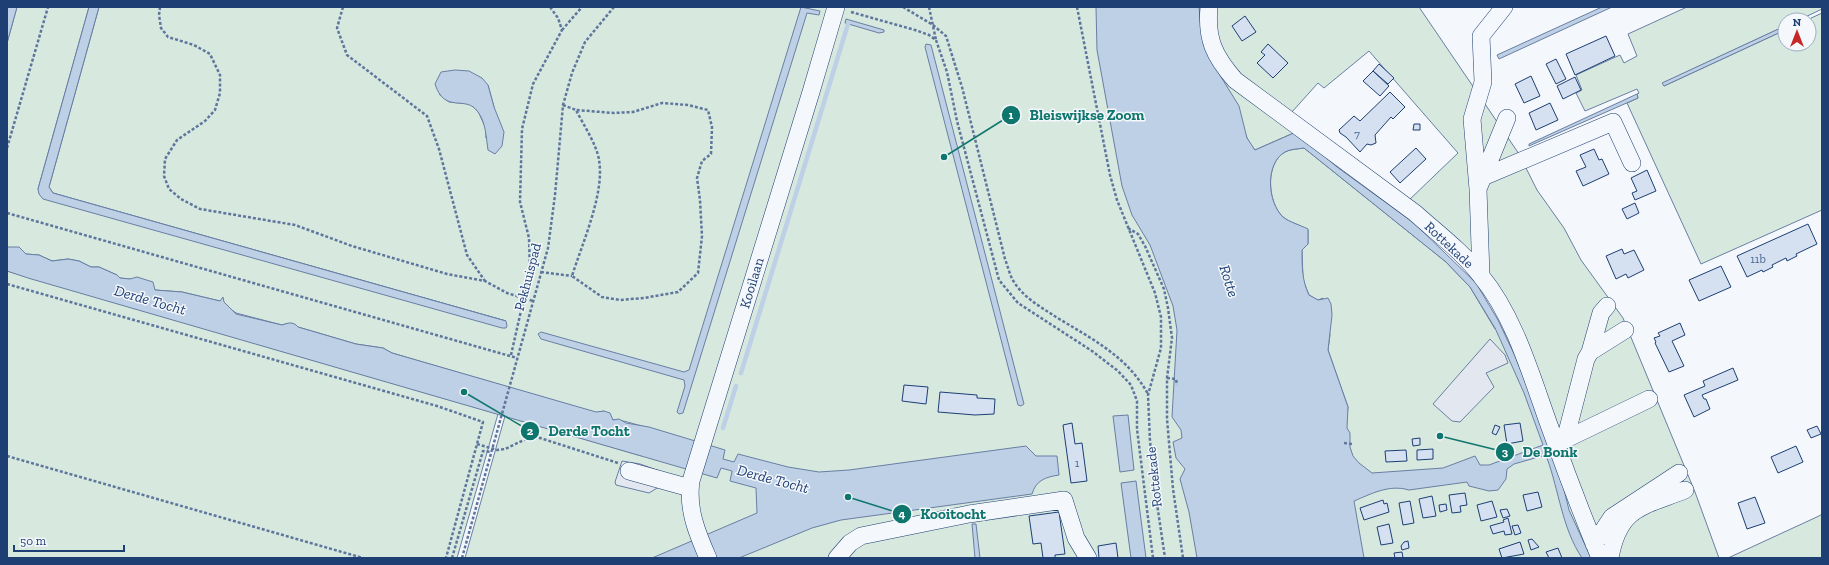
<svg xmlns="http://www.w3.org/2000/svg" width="1829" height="565" font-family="'Zilla Slab',serif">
<rect width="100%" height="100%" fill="#f4f7fb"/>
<path fill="#d7e8df" stroke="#687fa3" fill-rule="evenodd" d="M17,7H89L38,189L506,321L53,193L49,187L99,7H1114L1195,297L1222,558H465L505,416L642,456L646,427C636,425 621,419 613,420L604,411L596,413L392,353L383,348L356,344L298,327C293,322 288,323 282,325L236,313L220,301L182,292L155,290L130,279L120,278L117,275L99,267H91L79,261L68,259L52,261L39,255L26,254L7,247V43ZM488,85L494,107L486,138V129L478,111L470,104L449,102L439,94Z
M1199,7H1203L1206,42L1296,132L1255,150L1251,145C1243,132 1238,115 1232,100C1218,69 1199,42 1199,7Z
M1213,7H1419L1519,154L1537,190L1564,228L1581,260L1623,318L1695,492L1719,558H1604L1511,317L1407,202L1458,153L1369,51L1324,88L1318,83L1291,113L1242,81L1239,71H1233L1212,24Z
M1687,7H1822V9L1799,20H1785V26L1663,83L1664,86L1785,30V44H1809V20H1807L1822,13V210L1701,264L1627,103L1638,98L1637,94L1639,93L1637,89L1585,111L1576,93L1582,90L1576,75L1620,55L1624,63L1637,56L1628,34Z
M1304,148L1446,262L1470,287L1495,329L1510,334L1595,558H1329L1348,407L1328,350L1330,335L1323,298L1318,300L1309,295L1303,280L1302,250L1308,244V230C1300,225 1289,222 1283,217C1267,202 1265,163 1285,152C1290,149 1298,149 1304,148Z
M7,271L498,414L457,558H7Z
M1822,514V558H1728L1819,516Z"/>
<path fill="#e3e8f0" stroke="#687fa3" d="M1490,339L1505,355L1508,363L1486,373L1494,387L1460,422L1452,421L1433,404Z
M622,461L640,464L682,479L683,498L680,493L662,485L649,493L616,485L615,482Z"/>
<path fill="#bed0e5" stroke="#687fa3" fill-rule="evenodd" d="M7,7H17L7,43Z
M89,7H99L49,187L53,193L506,321L507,326L506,328H502L43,199L39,194L38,189Z
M801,7L820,11L819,15L807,13L683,413L679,414L677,412L685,386L684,380L541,339L538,334L541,332L684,372L689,370Z
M1096,7H1199L1201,30L1213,64L1239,106L1247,138L1255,150L1296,132L1337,167L1414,223L1476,283L1498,320L1515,356L1558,465L1569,510L1591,558H1582C1562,528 1559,491 1547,458L1542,456L1514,464L1507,469L1506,479L1498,490L1489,491L1469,486L1467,482L1409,490C1389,484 1371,494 1354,501L1364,558H1197L1189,512L1180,479L1185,469L1176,458L1173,442L1182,438L1181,430L1172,417L1177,330L1173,306L1150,245L1132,215L1122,186L1097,50ZM1304,148L1446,262L1470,287L1495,328L1524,393L1543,445L1489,465H1480L1475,456L1443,468L1372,473L1359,463L1353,456L1350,447V433L1347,428L1348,407L1328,350L1332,315L1331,304L1328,298L1318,300L1309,295C1302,281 1302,266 1302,250L1308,244V229C1300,225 1289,222 1283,217C1267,202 1265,163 1285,152C1290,149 1298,149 1304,148Z
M1602,7H1612L1499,59L1497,55Z
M846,19L884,30V32L879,33L845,23Z
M1785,26V30L1664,86L1662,83Z
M926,44L931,45L1024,404L1021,406L1018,405L925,47Z
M455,70L469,71L482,78L488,85L494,107L504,132L502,146L495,154L488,150C486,137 486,123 478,112C466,94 445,115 435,84L441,72Z
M1637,94L1638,98L1529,146V144Z
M7,247H19L26,254L39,255L52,261L68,259L79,261L91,267H99L117,275L120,278L130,279L137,277L153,282L155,290L182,292L220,301L223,297L224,302L236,314L282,325C288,323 293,321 298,327L356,344L383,348L392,353L596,412L604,411L610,413L613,420L619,419L626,423L649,427L725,450L723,459L734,462L738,454L788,467L819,472L849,470L1026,446L1036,456H1057L1059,475C1046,477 1036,480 1032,494L841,520L812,528L739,558H652L757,513L756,488L730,481L732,471L721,468L717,478L28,278L7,271Z
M1128,415L1134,470L1120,472L1113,416Z
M1136,481L1146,558H1131L1121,483Z
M972,524H976L980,558H975Z"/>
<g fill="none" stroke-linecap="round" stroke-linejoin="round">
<path stroke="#bed0e5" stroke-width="4.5" d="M741,373L848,24
M723,428L736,386"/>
</g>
<path fill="#d5e0f0" stroke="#1d3f73" d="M1245,16L1256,32L1242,41L1232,26Z
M1606,36L1615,56L1575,75L1566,54Z
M1268,44L1288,63L1273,78L1257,63L1265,55L1261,52Z
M1556,59L1566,79L1556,84L1546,64Z
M1379,64L1394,78L1388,84L1373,71Z
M1373,71L1389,86L1380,96L1363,81Z
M1531,76L1540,96L1524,103L1515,84Z
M1575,77L1581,90L1563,99L1557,86Z
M1390,92L1405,107L1393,119L1391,117L1375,135L1376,143L1371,145L1367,144L1360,152L1346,137L1340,133L1339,130L1354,116L1360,121Z
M1550,103L1558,120L1536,130L1529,113Z
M1414,124H1420V130H1413Z
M1416,148L1426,159L1400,183L1390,172Z
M1594,149L1599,160L1602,159L1609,174L1583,186L1576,171L1586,167L1580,155Z
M1647,170L1656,191L1635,200L1632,193L1637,191L1631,178Z
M1635,203L1639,213L1627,219L1622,209Z
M1808,224L1817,244L1796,254L1797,256L1787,261L1786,258L1772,265L1773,267L1763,272L1762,270L1747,277L1737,256Z
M1622,249L1624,254L1634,250L1644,270L1628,278L1626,274L1616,279L1606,256Z
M1721,266L1731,287L1699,301L1689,280Z
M1680,323L1685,335L1672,341L1684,366L1669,372L1655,343L1656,342L1654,338L1660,336L1658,333Z
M1733,368L1738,380L1702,395L1704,399H1706L1710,409L1694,417L1684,395L1705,386L1703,381Z
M904,385L928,387L926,404L902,401Z
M940,392L977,395V398L995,399L994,414L975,415L938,412Z
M1072,423L1075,444L1082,443L1087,481L1071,483L1063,425Z
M1520,423L1523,441L1507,444L1504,425Z
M1495,425L1500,427L1496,435L1492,433Z
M1817,426L1821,434L1811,438L1807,430Z
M1420,438V445L1413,446L1412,439Z
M1796,446L1803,462L1778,473L1771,457Z
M1433,449V459L1417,460V450Z
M1406,450L1407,461L1386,462L1385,451Z
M1538,492L1542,507L1527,511L1523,495Z
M1465,493L1467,505L1460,506L1461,512L1452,513L1449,495Z
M1432,496L1436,516L1423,518L1419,499Z
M1755,497L1765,523L1747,529L1738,503Z
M1383,500L1384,504L1387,503L1389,512L1364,520L1360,508Z
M1410,501L1414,523L1403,525L1399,503Z
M1492,501L1497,517L1481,521L1477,505Z
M1446,504L1447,510L1440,512L1439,505Z
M1507,509L1510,516L1503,518L1500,510Z
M1059,512L1065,554L1055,555V558H1043L1041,543L1033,544L1029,516Z
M1508,518L1512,534L1505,535L1504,531L1493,534L1490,526L1504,522L1503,520Z
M1389,524L1393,543L1381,545L1377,527Z
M1518,525L1521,533L1515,535L1512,526Z
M1532,539L1539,547L1531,550L1528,540Z
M1408,541L1409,548L1402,550L1401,546L1404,542Z
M1520,542L1524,554L1502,558L1499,549Z
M1116,543L1118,558H1099L1098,546Z
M1558,548L1562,558H1549L1546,552Z
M1402,552L1403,558H1395L1394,553Z"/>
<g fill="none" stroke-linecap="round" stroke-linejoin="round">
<defs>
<path id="minor" d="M1209,7C1206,39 1214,56 1235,80L1415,213C1437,233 1463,252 1481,276C1516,318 1533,382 1552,433C1567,475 1583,517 1600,558
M1483,177L1613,122L1632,163
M1478,189L1472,119L1483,82L1481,36L1504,7
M1481,275L1478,189L1507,118
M1590,352L1601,313L1607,306
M1565,440L1586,359L1590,352L1625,330
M1558,443L1649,399
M629,471L690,488
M1594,544L1612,517L1679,473
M708,558C697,533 687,509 691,481L811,92L836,7
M837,558L850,543L861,536L969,514L1064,500L1076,538L1088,558
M1610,558C1619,507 1642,507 1685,490"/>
</defs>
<use href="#minor" stroke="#1d3f73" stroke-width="18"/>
<path stroke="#5e769c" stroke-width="2.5" stroke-dasharray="3 2" stroke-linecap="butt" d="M160,7L159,15L161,28L168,37L194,45L210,54L220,75V93L215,110L205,121L177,140L165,159L164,176L169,189L181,199L200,209L295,225L352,246L447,274L485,281L507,293L533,301
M343,7L337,28L347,55L427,116L439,149L467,255L485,281
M903,7L933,25L946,36L962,87L1005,259C1008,267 1010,276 1014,282C1024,298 1041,307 1056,317C1092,339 1127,356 1148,394
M929,7L936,40
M1077,7L1110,175L1117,200L1155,293L1161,317V348L1148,395L1150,441L1155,490L1165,558
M851,12L915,30L929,35L936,40L947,72L957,121L999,280L1018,303L1092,351L1118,371L1131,385L1137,401V429L1153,558
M562,30L582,7
M563,105L576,110C583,124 597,145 599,160C605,193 582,244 572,276L602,297L620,300L644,298L678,292L698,273L702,236L700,200L697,178L702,161L711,154L712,127L708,110L688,105L662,103L633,112L614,113L576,110
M7,148L48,7
M7,213L517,358
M1128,228L1138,234L1145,246L1164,289L1168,308L1172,338L1167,378V419L1173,489L1183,558
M541,272L572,276
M7,284L437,406L483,422L446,558
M511,355L530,271L529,238L520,202L522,129L533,84L562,30L558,18L550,7
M1167,378L1176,379L1177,385
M1344,443L1352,444
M477,444L497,450L505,449L526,439L540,438L618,463
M7,456L363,558
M452,558L483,451L491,452
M462,558L548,248L555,195L563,105L572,73L585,42L614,7"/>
<use href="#minor" stroke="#f4f7fb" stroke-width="17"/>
</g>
<g text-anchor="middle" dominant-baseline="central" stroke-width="3" stroke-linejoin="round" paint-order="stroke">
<g font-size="12" fill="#4b6792">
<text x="1357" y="134">7</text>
<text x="1758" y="259">11b</text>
<text x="1077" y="463">1</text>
</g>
<g font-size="14" fill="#1d3f73" stroke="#f4f7fb">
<text transform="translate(1449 245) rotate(43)">Rottekade</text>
<text transform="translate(528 277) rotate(-75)">Pekhuispad</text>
<text transform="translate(752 283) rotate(-73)">Kooilaan</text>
<text transform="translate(1154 477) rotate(-96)">Rottekade</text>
</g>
<g font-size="15" font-style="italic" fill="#1d3f73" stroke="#f4f7fb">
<text transform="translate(1229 281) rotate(72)">Rotte</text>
<text transform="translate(150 300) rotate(16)">Derde Tocht</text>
<text transform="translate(773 479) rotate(15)">Derde Tocht</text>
</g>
</g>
<path fill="none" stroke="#0f766e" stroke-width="1.5" d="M944 157L1011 115M464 392L530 431M1440 436L1505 452M848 497L902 514"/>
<g fill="#0f766e" stroke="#f4f7fb" stroke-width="1.5">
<circle cx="944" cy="157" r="4"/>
<circle cx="464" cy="392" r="4"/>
<circle cx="1440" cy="436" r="4"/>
<circle cx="848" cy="497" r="4"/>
<circle cx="1011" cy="115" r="10"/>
<circle cx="530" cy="431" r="10"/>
<circle cx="1505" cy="452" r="10"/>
<circle cx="902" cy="514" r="10"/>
</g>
<g font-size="12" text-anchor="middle" font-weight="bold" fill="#fff">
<text x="1011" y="119">1</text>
<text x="530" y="435">2</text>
<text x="1505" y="456">3</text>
<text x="902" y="518">4</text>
</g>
<g font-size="15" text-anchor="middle" font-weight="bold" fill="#0f766e" stroke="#f4f7fb" stroke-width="3" stroke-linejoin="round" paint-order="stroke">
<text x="1087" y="120">Bleiswijkse Zoom</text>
<text x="589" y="436">Derde Tocht</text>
<text x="1550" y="457">De Bonk</text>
<text x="953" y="519">Kooitocht</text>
</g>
<rect width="1829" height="565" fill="none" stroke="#1d3f73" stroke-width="16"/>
<g transform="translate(1797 32)"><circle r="19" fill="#f4f7fb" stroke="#9eadc5"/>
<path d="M0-3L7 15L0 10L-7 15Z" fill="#c62828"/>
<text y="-6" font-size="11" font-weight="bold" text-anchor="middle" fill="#1d3f73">N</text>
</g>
<path d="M14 545v6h110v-6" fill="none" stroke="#1d3f73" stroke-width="2"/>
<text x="20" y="545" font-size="12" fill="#1d3f73" stroke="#f4f7fb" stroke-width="3" paint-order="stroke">50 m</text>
</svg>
